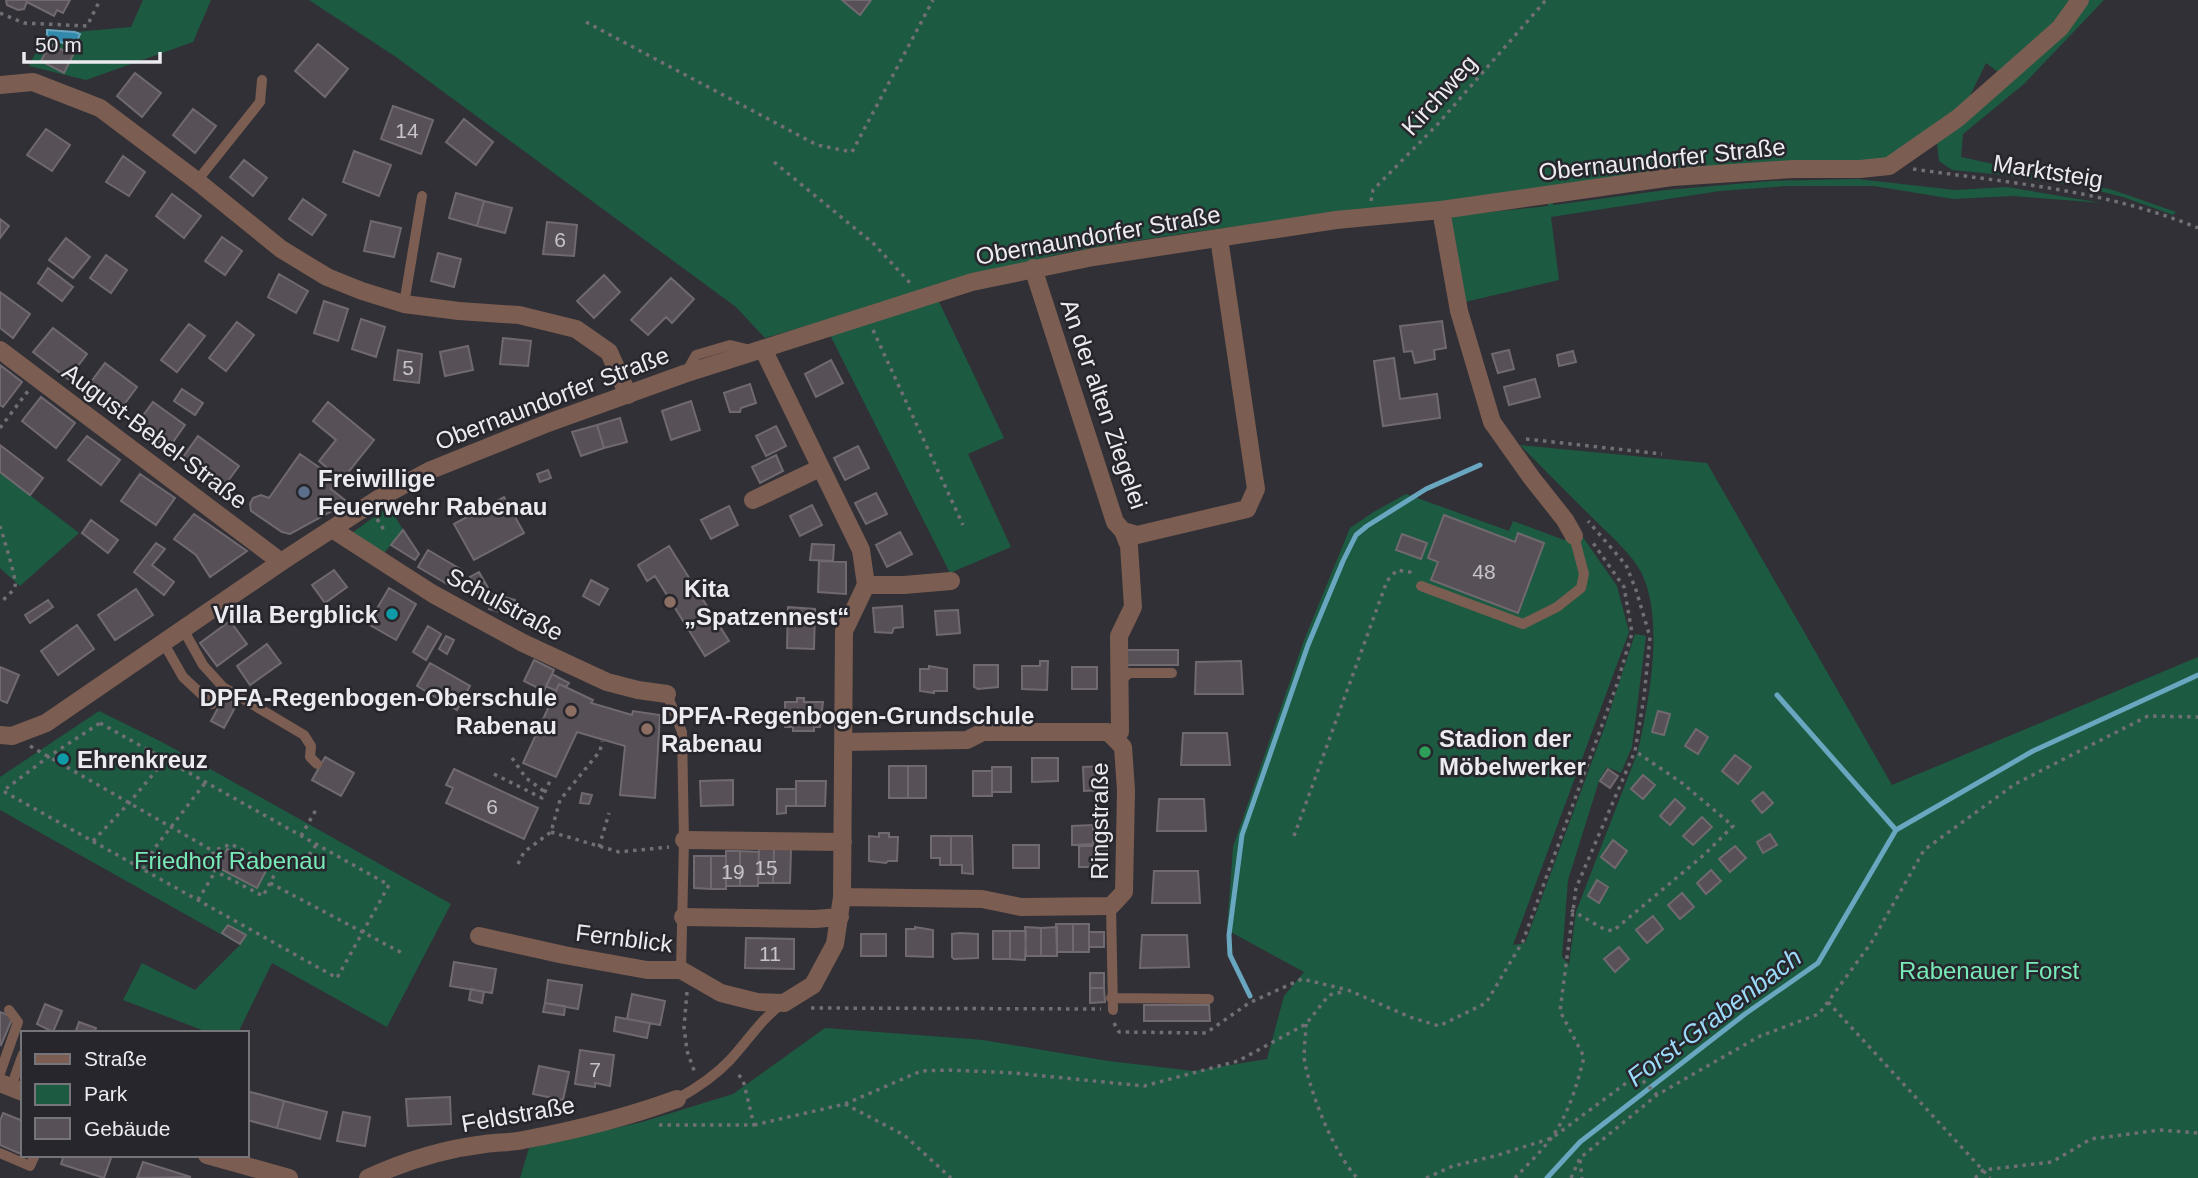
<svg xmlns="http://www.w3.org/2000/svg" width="2198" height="1178" font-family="Helvetica,sans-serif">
<rect width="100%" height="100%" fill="#313036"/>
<path fill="#1d5a42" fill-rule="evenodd" d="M143,0H211L193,42L86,80L29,66L45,34L74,48L79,35L75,32L131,27Z
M309,0H2104L2024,84L1963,134L1961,157L2113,190L2176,212L2173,215L2123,197L2079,186L2004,175L1952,170L1939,161L1937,143L1889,166L1547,196L1554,205L1666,190L1771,181L1857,179L1955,190L2007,187L2102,203L2013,196L1953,199L1874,186H1786L1720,191L1551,217L1559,280L1465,302L1447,225L1453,216L1548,206L1547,196C1398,208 1250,221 1103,246C1045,255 988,272 932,287L1004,438L968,454L1011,547L950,573L823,321L765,338L736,307L396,57ZM1986,63L1998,72L1967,102Z
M1520,445L1707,463L1892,785L2198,657V1178H520L529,1148L642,1122L733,1094L825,1028L983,1040L1108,1061L1194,1071L1267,1059L1284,996L1304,972L1227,930L1233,847L1303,643L1350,528L1372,513L1406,494L1509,531L1513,521L1564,540L1580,533L1617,586L1629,632L1513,945L1525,943L1605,726L1635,634L1646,636L1632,747L1621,773L1607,767L1599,781L1568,880L1562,957L1569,964L1576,912L1638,751C1649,701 1665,619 1641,572C1632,555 1613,538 1599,524C1572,498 1546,471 1520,445Z
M0,472L79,533L20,586L0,568Z
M389,506L403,530L384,553L352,533Z
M99,711L162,742L451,904L387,1027L272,963L238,1033H210L123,1000L142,963L195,990L240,945L0,810V777Z"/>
<path fill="#3189ac" stroke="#69a6c0" stroke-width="2" d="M47,30L75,32L80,34L74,48L47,36Z"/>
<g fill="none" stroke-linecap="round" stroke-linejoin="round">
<path stroke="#69a6c0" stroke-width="5" d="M1777,695L1896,830
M1250,996L1230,955L1229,935L1242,835L1308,645L1343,561L1356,535L1367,526L1426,489L1480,465
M1547,1178L1580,1142L1745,1014L1818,963L1896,830L2033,751L2198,675"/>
</g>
<path fill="#575056" stroke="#70696f" stroke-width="2" d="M6,0H70L63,13L57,10L54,16L27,2L24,9L18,10L7,5Z
M842,0H871L860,15Z
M50,44L73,55L64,73L41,61Z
M318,44L348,69L325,97L295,71Z
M135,73L161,93L142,117L117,96Z
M393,106L433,120L421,154L381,139Z
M193,109L216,126L195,153L173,135Z
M464,119L493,142L476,165L446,142Z
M46,129L70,145L52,171L27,155Z
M354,151L391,165L379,196L343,182Z
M123,156L145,172L129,196L106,182Z
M244,160L267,178L253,196L230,177Z
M456,193L484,201L477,226L449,218Z
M172,194L201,216L184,238L156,216Z
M303,199L326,215L312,235L289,219Z
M484,201L512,208L505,233L477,226Z
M0,219L9,226L0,238Z
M371,221L401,228L394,257L364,251Z
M547,222L577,225L574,256L543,254Z
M222,237L242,251L225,275L205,261Z
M66,238L90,257L73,278L49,260Z
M438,253L461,259L454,287L431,281Z
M106,255L127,270L111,293L90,278Z
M48,268L73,287L62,301L38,283Z
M279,274L308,291L296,313L268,297Z
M604,275L620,292L594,318L577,301Z
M671,278L694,299L672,323L666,317L648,335L631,320Z
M0,292L30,314L13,338L0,328Z
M324,301L348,309L338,341L314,333Z
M361,319L385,327L376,357L352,349Z
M1442,321L1446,348L1434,350L1435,359L1415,363L1412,351L1404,352L1400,326Z
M237,322L254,335L226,371L209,358Z
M189,324L205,336L177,372L161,360Z
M53,328L87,354L68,379L33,352Z
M503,338L531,341L528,366L500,364Z
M468,346L473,370L445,376L440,352Z
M398,350L422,354L419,383L394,380Z
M1509,350L1514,369L1498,373L1492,354Z
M1573,351L1576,362L1559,366L1557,355Z
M1394,358L1400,399L1437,394L1440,418L1383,426L1374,361Z
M831,360L843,383L816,397L805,374Z
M105,363L137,387L117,414L85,390Z
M0,365L22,382L3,407L0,405Z
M1535,379L1540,397L1509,405L1504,387Z
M750,384L756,403L741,408L740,412H730L724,393Z
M182,389L203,403L195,415L174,401Z
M41,397L75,423L56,448L22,421Z
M691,401L700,430L671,440L662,411Z
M153,402L185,425L168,449L136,425Z
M328,402L374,440L342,480L319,461L336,440L313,421Z
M620,418L627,442L604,448L597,425Z
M597,425L604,448L581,456L572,432Z
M776,426L786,446L766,456L756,436Z
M87,436L120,460L101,485L68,460Z
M198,436L239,466L222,489L181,460Z
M0,445L43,478L30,495L0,472Z
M858,446L869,468L845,480L834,458Z
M300,454L337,480L331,489L345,500L343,505L290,534L282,532L251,511L250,504L253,498L261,495L269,498Z
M776,455L783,471L760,483L752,467Z
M548,470L551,478L540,482L537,474Z
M140,474L175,498L156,525L121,501Z
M876,493L887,514L866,524L855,503Z
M504,497L524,533L474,560L454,524Z
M812,505L822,525L800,536L790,516Z
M729,506L738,525L711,539L701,520Z
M194,514L247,551L210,577L196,555L174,539Z
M1444,515L1515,542L1518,533L1544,543L1518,613L1431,580L1438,562L1428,558Z
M91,520L118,540L108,553L82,533Z
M403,530L419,554L415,560L391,545Z
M900,532L912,554L887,567L876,545Z
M1402,534L1427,543L1421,559L1396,550Z
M156,543L165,549L152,565L174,582L164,595L134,572Z
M812,544L834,545L833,561L810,560Z
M669,546L729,641L705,656L655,576L647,581L638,565Z
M428,550L462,570L452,587L418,567Z
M819,561L846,562V594L818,592Z
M334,570L347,587L325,603L312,585Z
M479,572L491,593L481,599L470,577Z
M591,580L608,589L599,605L583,596Z
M389,588L416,604L396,640L368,624Z
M136,589L153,615L115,640L98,615Z
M493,594L515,600L512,615L489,609Z
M48,600L53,607L30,623L25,615Z
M902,606L903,627L894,628L892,633L875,632L873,608Z
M788,607L815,609L814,649L787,648Z
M958,610L960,633L937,635L935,611Z
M230,621L247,644L217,666L200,643Z
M77,625L94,649L58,675L41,651Z
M428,626L441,634L426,660L413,652Z
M446,636L454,640L447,654L439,649Z
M267,644L281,663L250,685L237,666Z
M1121,650H1178V665H1121Z
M534,660L554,670L544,691L524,681Z
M1040,661H1048L1047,690L1022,689V666H1040Z
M1241,661L1243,694H1195L1196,662Z
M430,663L470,686L457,710L417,686Z
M974,665H998V687L978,689L974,687Z
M929,666L947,669V691H934V693L920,691V669H929Z
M0,667L19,675L7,703L0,700Z
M1072,667H1097V689H1072Z
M552,674L569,683L566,687L559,684L556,691L546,686Z
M559,684L593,700L591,703L632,715L633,711L660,715L655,798L620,795L625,746L577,732L556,777L523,763Z
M224,697L237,704L224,728L211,721Z
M797,698H804V702H823L820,727H814V731H793V727H785V702H797Z
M1658,711L1670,714L1664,735L1652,732Z
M1696,729L1708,737L1698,754L1685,746Z
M1183,733H1227L1230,765H1181Z
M1735,755L1751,767L1738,784L1722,771Z
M325,757L354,773L341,796L312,780Z
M1032,758H1058V781L1032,782Z
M889,766H908V798H889Z
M908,766H926V798H908Z
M1107,766V790L1084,791L1083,767Z
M992,767H1011V792H992Z
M454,769L538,808L524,839L446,803L453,788L446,785Z
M1608,769L1618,776L1610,788L1600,781Z
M973,771H992V796H973Z
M1643,775L1655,785L1643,799L1631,789Z
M733,780V805L701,806L700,781Z
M796,781H826L825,806H796Z
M777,789H796V806H786V813L777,814Z
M1763,792L1773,803L1762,813L1752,801Z
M582,793L592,795L589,804L580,803Z
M1159,799H1204L1206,831H1157Z
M1675,799L1685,808L1670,825L1660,816Z
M1702,817L1712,827L1693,845L1683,836Z
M1093,825V844L1072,845V826Z
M879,833H889V837H898L897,861H888L886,863L869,861V836L879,837Z
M1770,834L1777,845L1763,853L1757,842Z
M931,836H951V865H940V858H931Z
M951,836H972L973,874L962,873V865H951Z
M1613,840L1627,851L1615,868L1601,857Z
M1013,845H1039V868H1013Z
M1079,846H1107V867H1079Z
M1735,846L1746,858L1730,872L1719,859Z
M759,848L774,849L773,883H758Z
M227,849L267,869L257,888L217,867Z
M774,849H791L790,883H773Z
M726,851H740V886H726Z
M740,851L759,852L758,886H740Z
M694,856H711V889L694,888Z
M711,856H726V889H711Z
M1711,870L1721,881L1706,894L1697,883Z
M1154,871H1198L1200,903H1152Z
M1597,880L1608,887L1599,903L1588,896Z
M1682,893L1694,907L1680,919L1668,905Z
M1653,916L1663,929L1647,943L1636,930Z
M1056,924H1073V952H1057Z
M1073,924H1089V952H1073Z
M228,925L246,935L240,944L222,933Z
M915,927L933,930V957L906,956V929H915Z
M1025,927L1041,928V956H1026Z
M1041,928L1057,927V956H1041Z
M993,931H1010V959H993Z
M1010,931H1026L1025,960L1010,959Z
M1089,932H1104V947H1089Z
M960,933L978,934V958L954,959L952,957V934Z
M861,934H886V956H861Z
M1142,935H1187L1189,967L1140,968Z
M746,938L794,939V969L745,968Z
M1619,947L1629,959L1615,972L1604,959Z
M454,962L496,969L492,993L450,986Z
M1090,973H1104V988H1090Z
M548,980L582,985L578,1009L545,1003Z
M1090,988H1104L1105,1002L1090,1003Z
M471,989L484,992L482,1003L469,1000Z
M632,994L665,1001L660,1025L627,1019Z
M545,1003L565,1006L564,1015L543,1012Z
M45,1004L62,1011L53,1032L37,1024Z
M1144,1005H1209L1210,1021H1144Z
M0,1012L13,1017L1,1045L0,1044Z
M616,1017L650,1023L647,1038L614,1031Z
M79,1022L96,1028L94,1033H75Z
M580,1050L614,1055L610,1086L595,1083V1087L575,1084Z
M539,1066L569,1072L563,1100L533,1094Z
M247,1091L284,1101L277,1128L247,1120Z
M450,1097L451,1124L408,1126L406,1099Z
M284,1101L327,1112L320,1139L277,1128Z
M343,1112L370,1117L365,1146L337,1141Z
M3,1113L23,1121V1155L0,1145V1121Z
M64,1155H112L104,1178L61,1164Z
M143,1162L191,1177L137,1178Z"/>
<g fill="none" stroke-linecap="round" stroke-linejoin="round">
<path stroke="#706f74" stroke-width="3.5" stroke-dasharray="3.5 5" stroke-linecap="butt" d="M0,13L24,23L87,26L100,0
M586,22L817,145L852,152L933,0
M774,162L874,244L911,284
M1913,169C2011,183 2106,190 2198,228
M1371,201L1373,190L1436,126L1546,0
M873,330L963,525
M0,428L28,391
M1526,439L1662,454
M377,519L384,530
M0,526C3,536 17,580 15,586C13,592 5,598 0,603
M100,723L389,885L337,978L3,791L48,757Z
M30,746L213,851
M512,758L526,778L545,792
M494,774L542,798L550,781L547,780
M551,832L619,852L669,847
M301,836L317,808
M1294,836L1387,581L1397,570L1410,572L1414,577
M93,841L129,803L165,760
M599,847L609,813
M518,864L524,852L551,832L560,800L600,751L602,741
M278,868L263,896L215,871L213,851L231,844L278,868L306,859L316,845
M143,869L154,849L205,783
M270,883L404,954
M198,900L215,872
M1571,910L1604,929L1613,931L1705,854L1733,826L1682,783L1635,751
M687,992L684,1027L687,1051L695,1073
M1828,1002L1990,1178
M811,1008L1101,1009
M1114,1023L1119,1032L1206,1033L1249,1003L1302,979L1348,990L1410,1017L1439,1026L1486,1003L1523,941L1617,684L1632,633L1624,587L1591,540
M1306,1024C1306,1037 1302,1055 1306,1068C1314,1102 1334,1152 1357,1178
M845,1104L904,1135L951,1178
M659,1125H754L743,1080L737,1073
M754,1125L845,1104L921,1071L949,1070L1014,1073L1144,1086L1238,1061L1306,1024L1329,995L1346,991
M1580,1160L1582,1178
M1426,1178L1453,1166L1495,1156L1552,1138L1637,1075L1657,1095
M1515,1178C1527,1165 1541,1152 1552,1137C1569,1113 1577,1085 1584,1057L1560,1011L1576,888L1635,751L1644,697L1650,637L1636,590L1626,565L1588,521
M1571,1178L1580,1158L1657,1095L1758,1037L1819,1014L1871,943L1924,850L2015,784L2148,716L2198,717
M1975,1178L1983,1170L2052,1162L2091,1139L2160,1130L2198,1133"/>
<path stroke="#7b5d51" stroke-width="10" d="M197,181L260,102L262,80
M404,304L422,196
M687,371L696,355L730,345L751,350
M1421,586L1523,624L1557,607L1581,588L1584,574L1574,536
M183,629L203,665L223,687L304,735L311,746L310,757L317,764
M163,642L183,677L212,704
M1123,682V679L1129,673H1172
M667,694L682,732L684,840L681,970
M1111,906L1113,1010
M1111,998L1209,999
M0,1073L18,1022L9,1010
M11,1087L23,1054
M677,1099C697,1088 714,1077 730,1060C747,1042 761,1019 782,1004
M0,1153L30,1166L35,1155"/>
<path stroke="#7b5d51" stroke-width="18" d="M0,85L33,82L100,108L197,181L281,249L327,277L362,291L404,304L459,311L519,315L576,329L609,352L628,395
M1441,210L1459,311L1492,422L1531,477L1565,520L1574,536
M1033,268L1115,522L1123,531L1137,535L1247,509L1256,489L1219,238
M0,350L281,562
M753,500L820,468
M332,529L433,594L523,643L607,682L638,690L667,694
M866,585H904L951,581
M1120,732L1119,636L1133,607L1129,546L1123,531
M684,840L843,842
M842,897L982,899L1021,907L1111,906L1124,892L1126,790L1123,747L1108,732H983L967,740L844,742
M683,917L815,919L840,917
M479,936L564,955L647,970H681L721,993L757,1002L784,1003L813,985L835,944L842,897L844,631L866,585L861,550L763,349
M0,1083L23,1092
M207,1155L289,1178
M368,1178C407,1160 443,1149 485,1144C498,1142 510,1143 523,1140C577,1130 625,1118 677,1099"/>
<path stroke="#7b5d51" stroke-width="18" d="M0,735L12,736L46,723L281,562L381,497L431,470L548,423L684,374L972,282L1093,257L1336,220L1441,210L1672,177L1793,169H1860L1889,166L1958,118L2060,28L2080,0"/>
</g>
<circle fill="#5c6f8a" stroke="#27262c" stroke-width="2.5" cx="304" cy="492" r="7"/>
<g fill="#8d6e63" stroke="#27262c" stroke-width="2.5">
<circle cx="670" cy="602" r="7"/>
<circle cx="571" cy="711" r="7"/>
<circle cx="647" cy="729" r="7"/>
</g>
<g fill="#0f9aa8" stroke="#27262c" stroke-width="2.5">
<circle cx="392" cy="614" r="7"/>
<circle cx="63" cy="759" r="7"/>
</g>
<circle fill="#2e9e5b" stroke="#27262c" stroke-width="2.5" cx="1425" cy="752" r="7"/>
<g text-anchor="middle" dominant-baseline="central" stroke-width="5" stroke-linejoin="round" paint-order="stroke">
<g font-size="21" fill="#c7c4c9">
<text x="407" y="130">14</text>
<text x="560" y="239">6</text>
<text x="408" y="367">5</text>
<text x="1484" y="571">48</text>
<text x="492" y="806">6</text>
<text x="766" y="867">15</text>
<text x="733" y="871">19</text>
<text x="770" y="953">11</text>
<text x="595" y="1069">7</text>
</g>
<g font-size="24" fill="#ecebef" stroke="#27262c">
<text transform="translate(1439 95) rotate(-48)">Kirchweg</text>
<text transform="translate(1662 159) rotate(-6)">Obernaundorfer Straße</text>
<text transform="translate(2048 171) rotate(9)">Marktsteig</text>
<text transform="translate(1098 235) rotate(-10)">Obernaundorfer Straße</text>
<text transform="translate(552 398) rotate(-21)">Obernaundorfer Straße</text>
<text transform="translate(1104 404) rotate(71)">An der alten Ziegelei</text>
<text transform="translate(155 436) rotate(37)">August-Bebel-Straße</text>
<text transform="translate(505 604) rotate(28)">Schulstraße</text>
<text transform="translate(1099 821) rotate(-90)">Ringstraße</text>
<text transform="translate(624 938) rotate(7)">Fernblick</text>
<text transform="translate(518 1114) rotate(-10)">Feldstraße</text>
</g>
<g font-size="24" font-weight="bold" fill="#ecebef" stroke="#27262c" text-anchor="start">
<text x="318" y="478">Freiwillige<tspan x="318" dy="28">Feuerwehr Rabenau</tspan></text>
<text x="684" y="588">Kita<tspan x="684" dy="28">„Spatzennest“</tspan></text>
<text x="378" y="614" text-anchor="end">Villa Bergblick</text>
<text x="557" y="697" text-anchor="end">DPFA-Regenbogen-Oberschule<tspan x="557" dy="28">Rabenau</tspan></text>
<text x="661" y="715">DPFA-Regenbogen-Grundschule<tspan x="661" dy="28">Rabenau</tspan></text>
<text x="1439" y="738">Stadion der<tspan x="1439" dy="28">Möbelwerker</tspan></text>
<text x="77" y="759">Ehrenkreuz</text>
</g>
<g font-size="24" fill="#77eab8" stroke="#27262c">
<text x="230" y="860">Friedhof Rabenau</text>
<text x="1989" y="970">Rabenauer Forst</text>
</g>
<g font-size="26" font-style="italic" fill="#9ad9f7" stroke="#27262c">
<text transform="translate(1714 1017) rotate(-37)">Forst-Grabenbach</text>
</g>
</g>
<rect x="21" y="1031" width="228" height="126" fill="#27262c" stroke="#76757a" stroke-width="2"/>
<rect x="35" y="1054" width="35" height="10" fill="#7b5d51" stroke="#76757a" stroke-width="2"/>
<text x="84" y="1066" font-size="21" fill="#ecebef">Straße</text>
<rect x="35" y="1084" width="35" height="21" fill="#1d5a42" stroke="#76757a" stroke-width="2"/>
<text x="84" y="1101" font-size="21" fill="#ecebef">Park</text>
<rect x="35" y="1118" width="35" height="21" fill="#575056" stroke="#76757a" stroke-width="2"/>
<text x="84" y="1136" font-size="21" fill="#ecebef">Gebäude</text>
<path d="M24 52v10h136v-10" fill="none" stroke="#ecebef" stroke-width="3.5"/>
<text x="35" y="52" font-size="21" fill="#ecebef" stroke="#27262c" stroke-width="5" paint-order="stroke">50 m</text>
</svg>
